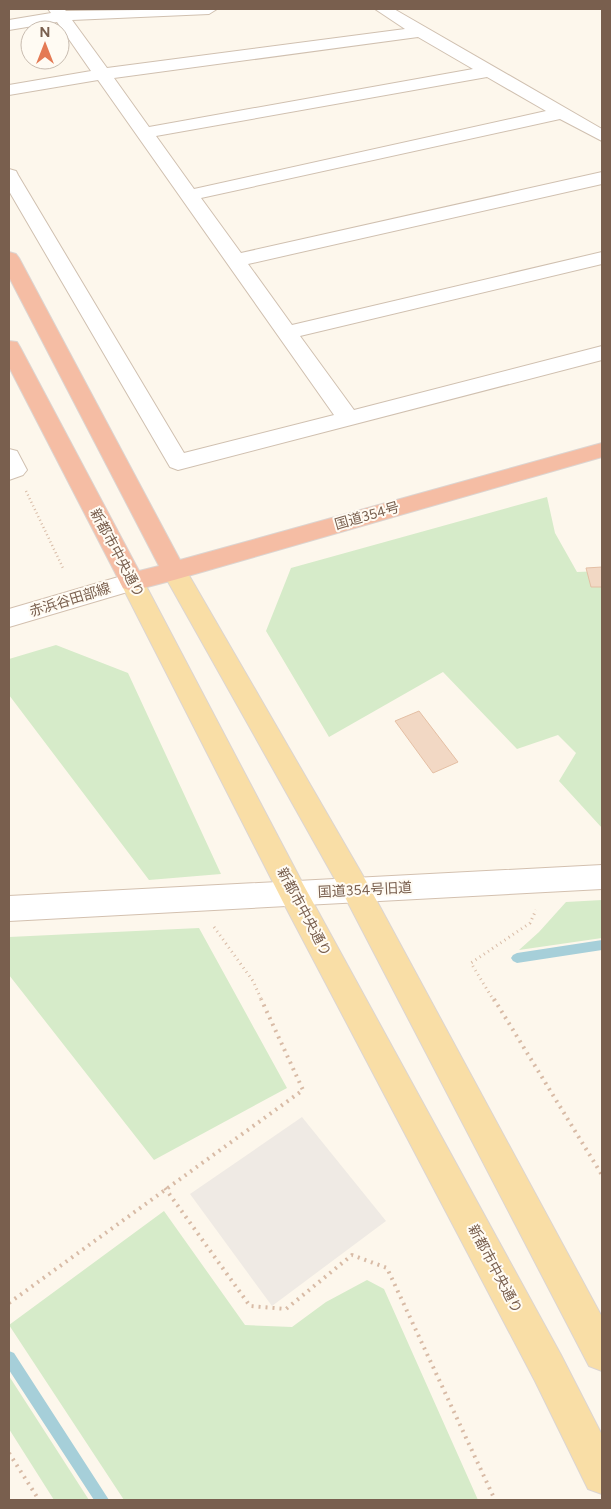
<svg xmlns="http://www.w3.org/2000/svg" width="611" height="1509" font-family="Figtree,'Noto Sans JP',sans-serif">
<rect width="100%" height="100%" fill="#fdf7ec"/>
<path fill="#efeae4" d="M302,1117L386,1221L272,1306L190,1194Z"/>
<path fill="#d6ebc9" d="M547,497L555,533L577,572L602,571V828L559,781L576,753L558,735L517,749L443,672L329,737L266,631L291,568Z
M56,645L128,673L221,874L149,880L9,695V659Z
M602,900V938L519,950L539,932L566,902Z
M199,928L287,1088L154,1160L9,975V937Z
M164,1211L245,1325L292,1327L326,1302L367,1280L384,1289L478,1500H124L9,1325Z
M9,1376L89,1500H54L9,1429Z"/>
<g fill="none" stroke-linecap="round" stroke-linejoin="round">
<path fill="#a6cfd9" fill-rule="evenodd" d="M602,940V950L517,963L513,961L511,958L513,955L517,953Z
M9,1351L14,1353L109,1500H94L9,1370Z"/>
</g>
<path fill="#f2d8c4" stroke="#e4bfa4" d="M602,567V587H591L586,568Z
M419,711L458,762L433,773L395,721Z"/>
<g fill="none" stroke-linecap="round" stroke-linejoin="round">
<defs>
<path id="street" d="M48,9H64L66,11L217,9L209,14L72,20L107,68L405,29L375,9H394L602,129V141L560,119L201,198L241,253L602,172V184L248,264L292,325L602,252V264L300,336L354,410L602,346V360L178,470L170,467L9,191V169L16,171L18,175L184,453L334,415L98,80L9,95V85L91,71L57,22L9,30V20L51,13ZM418,37L473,69L149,127L114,78ZM487,77L546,111L194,189L156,136Z
M9,449L17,451L27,470L23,475L9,480Z"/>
<path id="secondary" d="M132,573L141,576L144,582L141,588L9,627V609Z
M602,865V889L9,921V896Z"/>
<path id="primary" d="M174,562L183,565L366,881L602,1317V1371L589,1366L346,899L162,571L165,565Z
M132,573L141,576L144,582L303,884L561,1355L602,1435V1494L588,1489L535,1381L283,902L120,582L123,576Z"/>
<path id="highway" d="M9,252L16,254L19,258L180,560L602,443V457L174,580L132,591L123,588L9,367V341L17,342L20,347L139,571L159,566L9,277Z"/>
</defs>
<use href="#street" stroke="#d0c0b0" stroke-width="2"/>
<use href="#secondary" stroke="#d3c0af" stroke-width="2"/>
<use href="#primary" stroke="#dcd5d1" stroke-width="2"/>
<use href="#highway" stroke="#dcd5d1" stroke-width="2"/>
<path stroke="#d8bba6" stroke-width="2.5" stroke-dasharray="1 3" stroke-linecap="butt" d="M26,491L63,568"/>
<path stroke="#d8bba6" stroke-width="3" stroke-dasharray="1 4" stroke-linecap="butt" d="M214,927L253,981L262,1001
M494,1001L471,963L530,923L536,910"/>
<path stroke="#d8bba6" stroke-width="4" stroke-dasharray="2 5" stroke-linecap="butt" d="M494,999L602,1175
M165,1188L250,1306L286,1309L352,1255L387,1268L495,1500
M9,1303L303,1090L261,999
M9,1453L39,1500"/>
<use href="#street" fill="#fff" fill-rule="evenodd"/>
<use href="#secondary" fill="#fff" fill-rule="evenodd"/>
<use href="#primary" fill="#f9dea6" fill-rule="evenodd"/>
<use href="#highway" fill="#f5bda4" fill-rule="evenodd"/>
</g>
<g text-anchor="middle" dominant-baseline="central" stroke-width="4" stroke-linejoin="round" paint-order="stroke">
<g font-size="14" fill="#795f4e" stroke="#fffbf3">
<text transform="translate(367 516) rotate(-16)">国道354号</text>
<text transform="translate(117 553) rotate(62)">新都市中央通り</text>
<text transform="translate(70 600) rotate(-17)">赤浜谷田部線</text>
<text transform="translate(365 890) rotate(-3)">国道354号旧道</text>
<text transform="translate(304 912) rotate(62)">新都市中央通り</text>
<text transform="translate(495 1269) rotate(62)">新都市中央通り</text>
</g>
</g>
<rect width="611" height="1509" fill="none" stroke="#795f4e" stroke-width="20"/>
<g transform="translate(45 45)"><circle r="24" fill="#fffbf3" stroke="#c9bdb1"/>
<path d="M0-4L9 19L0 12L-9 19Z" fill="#e47a54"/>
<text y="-8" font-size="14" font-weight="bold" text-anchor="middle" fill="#795f4e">N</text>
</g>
</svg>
